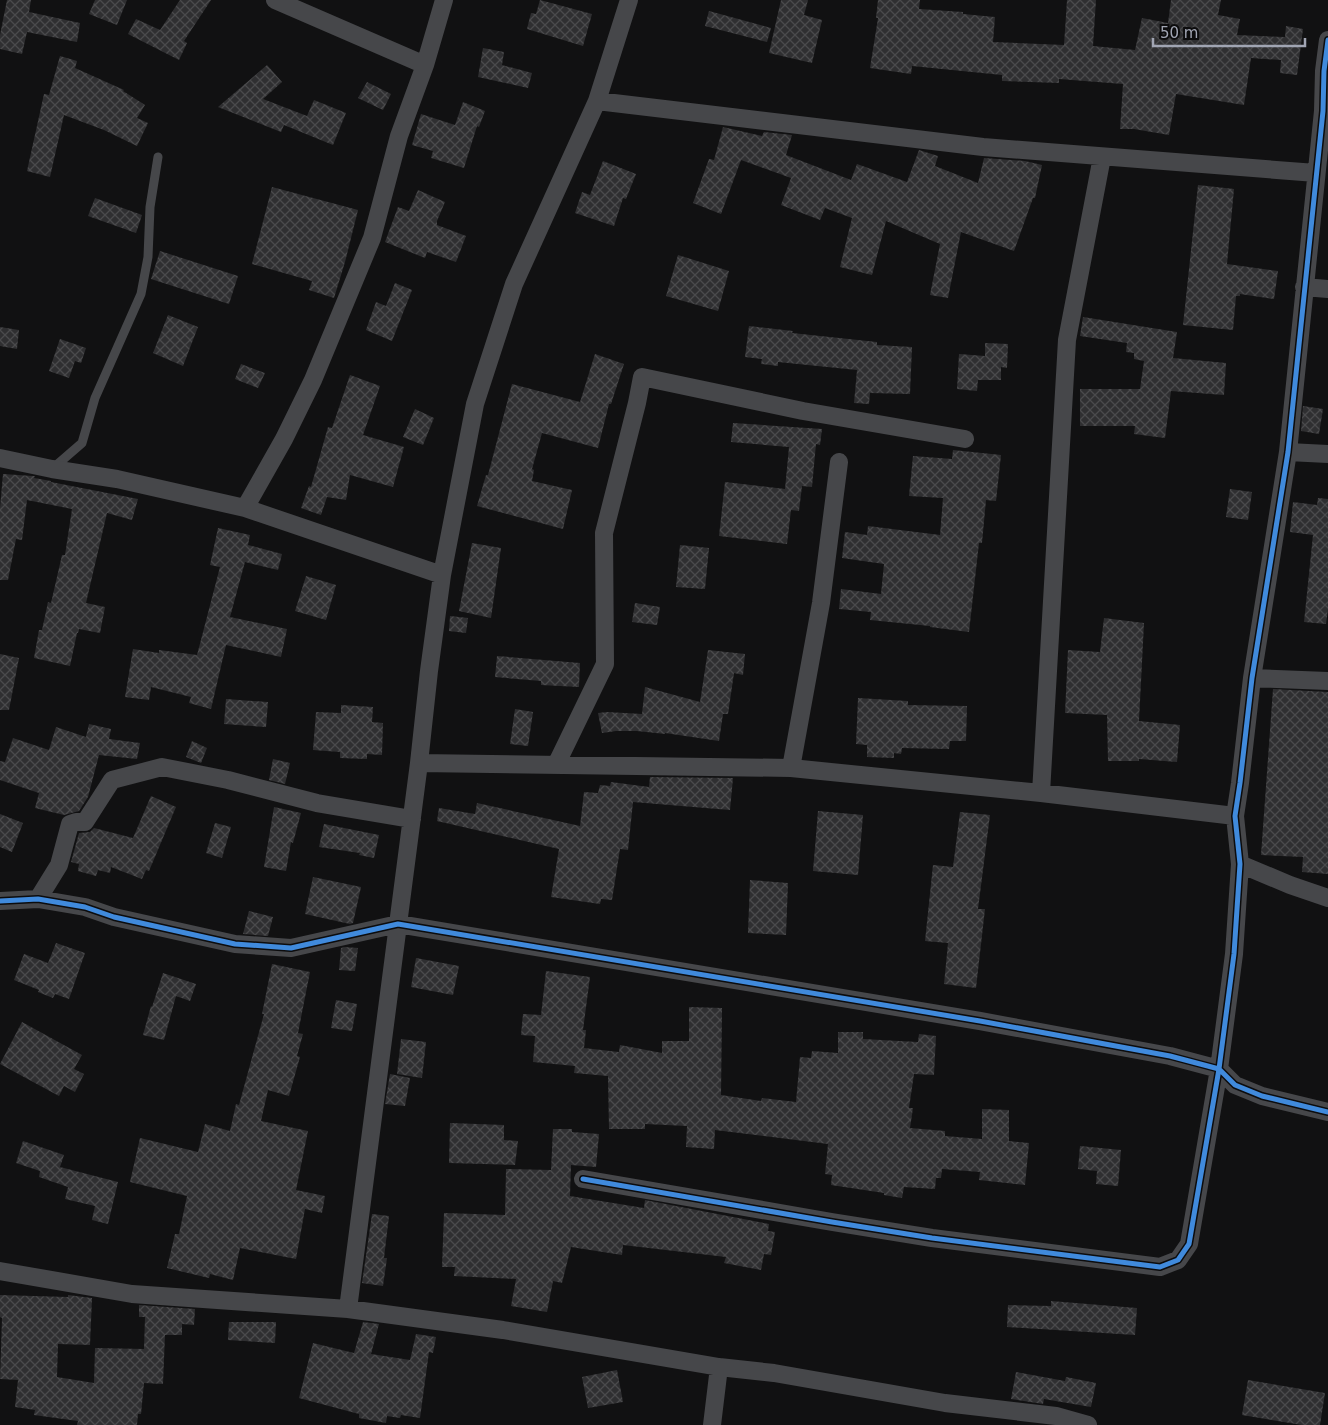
<svg xmlns="http://www.w3.org/2000/svg" width="1328" height="1425" font-family="'DejaVu Sans',sans-serif">
<defs>
<pattern id="building-cross-hatch" width="8" height="8" patternUnits="userSpaceOnUse" patternTransform="scale(1.25)"><rect width="8" height="8" fill="#2f2f31"/><path d="M0 0l8 8M0 8l8-8" fill="none" stroke="#4a4a4c"/></pattern>
</defs>
<rect width="100%" height="100%" fill="#111112"/>
<path fill="url(#building-cross-hatch)" d="M7,0H31L29,12L80,23L77,42L27,32L22,54L0,49V35Z
M95,0H127L117,25L89,14Z
M180,0H211L184,41L187,43L179,60L128,34L136,19L160,30Z
M540,0L592,14L583,46L527,29L531,13L536,14Z
M781,0H808L804,15L822,20L812,63L769,53Z
M878,0H920L919,9L963,12V14L995,17L993,42L1064,45L1067,0H1096L1093,46L1135,50L1142,18L1168,23L1171,0H1221L1218,15L1240,19L1237,35L1285,37L1286,26L1303,29L1297,75L1280,73L1281,60L1251,58L1244,105L1176,94L1169,135L1134,129H1120L1123,84L1059,79V83L1002,81V75L912,66L911,74L870,68L878,18H876Z
M709,11L771,28L767,42L705,26Z
M483,48L504,52L502,65L532,73L528,88L478,77Z
M60,56L77,61L75,68L124,90L123,91L145,105L137,118L148,123L137,146L104,130L64,115L50,177L27,171L44,94L49,95Z
M267,65L282,82L263,99L307,116L314,100L346,113L333,145L284,125L281,132L218,107Z
M367,82L391,94L383,110L358,98Z
M463,102L485,111L479,127L477,126L464,168L431,158L433,151L412,145L421,114L455,125Z
M723,127L762,136L764,132L792,135L786,155L851,180L857,164L907,182L919,150L938,156L935,166L978,183L984,158L1025,161L1042,165L1035,198H1033L1014,251L961,232L948,298L930,295L940,244L886,221L872,275L840,267L852,218L825,208L820,220L781,205L791,178L741,160L721,214L693,203L709,159L714,160Z
M603,161L636,174L626,199L623,198L614,226L575,213L582,192L590,195Z
M1198,185L1234,189L1227,264L1278,271L1274,299L1240,294V296H1236L1233,330L1183,325Z
M272,187L358,210L345,262L334,298L309,290L312,281L252,264Z
M418,190L445,202L437,221V225L466,236L456,262L427,252L425,258L385,242L398,207L409,211Z
M95,198L142,215L136,233L88,216Z
M160,251L238,276L229,304L151,279Z
M678,255L729,271L718,311L666,296Z
M395,283L412,290L392,341L366,330L376,302L386,306Z
M168,315L198,327L183,366L153,353Z
M1083,317L1177,332L1173,358L1226,363L1224,395L1171,391L1165,438L1134,434L1135,426H1080V389H1140L1144,361L1134,359V353L1126,352L1127,343L1080,336Z
M749,326L793,331L792,333L877,342V345L912,347L910,394L870,393L869,404L854,403L857,370L778,362V366L761,364L762,359L745,357Z
M0,327L19,330L17,349L0,346Z
M60,339L86,348L81,363L75,361L69,378L49,371Z
M985,343L1008,344L1007,368L1001,367V380H978L977,391L957,389L959,354L985,356Z
M595,354L624,364L611,404H609L598,448L542,433L532,469L534,470L532,481L572,490L563,529L477,506L486,475H488L512,384L580,402Z
M241,364L265,373L258,388L235,379Z
M350,375L380,386L363,435L404,447L393,487L350,475L346,500L327,497L321,515L301,508L309,486L311,487L328,427L332,428Z
M1303,406L1323,409L1319,434L1301,431Z
M415,409L434,418L423,445L403,437Z
M733,423L822,429L820,445L816,444L812,487L802,486L799,511L791,510L787,544L719,536L725,482L785,489L789,447L731,442Z
M953,450L1001,455L996,501L986,500L982,543H979L969,632L930,627V626L870,620L871,612L839,609L841,589L881,594L884,564L842,558L845,532L867,535L868,526L940,535L943,498L909,496L913,456L952,459Z
M3,474L33,476H35L34,478L51,481V482L138,499L132,520L107,513L86,603L105,607L100,633L79,629L78,633H77L70,666L34,658L39,630H42L48,602L51,603L62,555H65L72,509L27,500L22,540L16,539L8,580H0V508Z
M1230,489L1252,492L1248,520L1226,517Z
M1318,498L1328,499V609L1326,624L1304,622L1313,535L1290,532L1293,502L1317,505Z
M218,528L250,535L248,545L282,554L278,570L245,562L230,617L287,629L281,657L226,645L211,709L189,703L191,697L151,687L149,700L125,697L133,649L159,653V650L197,655L220,567L210,565Z
M472,543L501,548L491,618L459,611Z
M680,545L709,548L705,589L676,587Z
M306,576L336,585L326,620L295,611Z
M635,603L660,607L657,625L632,622Z
M450,616L468,618L466,633L449,631Z
M1104,618L1144,623L1139,721L1180,725L1177,762L1139,759V761H1108L1107,715L1065,713L1068,650L1100,652Z
M708,650L745,654L743,675L734,673L728,714H723L719,741L665,733V734L637,731H616L602,733L598,713L607,712L642,714L645,687L700,702Z
M0,654L19,658L9,710H0Z
M497,656L580,663L579,687L541,685V681L495,677Z
M1273,689L1328,692V874L1302,872L1303,857L1261,855Z
M858,698L908,701V705L967,706L966,741H950L949,749L902,748L901,754L894,753V758L867,757V745L856,744Z
M226,699L268,702L266,727L224,724Z
M341,705L373,707L372,722L383,723L382,755L367,754V759L340,758V752L313,750L316,712L341,713Z
M515,709L533,712L528,746L510,744Z
M89,724L111,729L109,739L140,743L137,759L99,755L88,797L79,811L64,815L35,808L39,793L0,780V761L5,762L13,738L49,750L56,727L86,737Z
M192,741L207,748L201,763L186,757Z
M273,759L290,763L285,784L269,780Z
M650,777L733,778L730,810L633,802L628,850L620,849L612,900L601,899L600,904L551,897L559,849L437,821L439,808L475,814L477,803L580,826L584,792L598,793L600,785L610,786L611,782L649,787Z
M151,796L176,807L149,871L146,870L142,879L111,867L110,873L98,870L96,876L78,871L79,864L71,862L79,833L90,832L94,828L133,838Z
M274,807L301,813L293,843L291,842L286,871L264,867Z
M818,811L863,815L858,875L813,871Z
M960,812L990,815L978,909H985L976,988L944,984L948,943L925,941L933,865L953,867Z
M0,814L23,823L12,852L0,847Z
M215,823L231,827L222,858L206,853Z
M324,824L379,835L374,858L359,855L360,853L319,847Z
M313,877L361,887L353,923L350,924L305,914Z
M750,880L788,883L786,935L748,933Z
M249,911L273,917L268,936L243,934Z
M56,943L85,953L69,999L55,994L53,998L38,992L39,990L14,980L24,954L48,963Z
M345,947L358,948L355,971L339,970L341,948Z
M416,958L459,966L453,995L411,987Z
M272,964L310,972L298,1033L303,1034L297,1056L300,1057L289,1096L268,1090L261,1121L308,1131L296,1190L325,1196L322,1213L305,1209L296,1259L240,1248L233,1280L210,1274L209,1278L167,1268L175,1234H179L187,1196L130,1182L140,1138L198,1152L205,1124L230,1131L236,1104L239,1105L264,1014H262Z
M546,971L590,977L583,1030H586L584,1048L619,1052L620,1045L662,1053V1041H689V1007L722,1008L721,1095L761,1101L762,1098L796,1102L800,1057L811,1058L812,1051L838,1053V1032H863V1039L918,1042L919,1034L936,1036L934,1075L914,1074L909,1108H913L910,1128L945,1131V1136L982,1139V1109L1009,1110V1141L1029,1143L1025,1185L979,1180L980,1172L942,1169L941,1178H936L935,1189L904,1187L902,1198L884,1195V1193L831,1185L832,1175L825,1174L828,1144L715,1130L714,1149L686,1147L687,1126L645,1124V1129H609L608,1076L574,1073L575,1066L533,1062L535,1036L521,1035L523,1014L541,1015Z
M163,973L196,984L190,1001L176,996L164,1040L143,1035L151,1006L152,1007Z
M336,1000L357,1004L352,1031L331,1028Z
M22,1022L82,1055L74,1069L84,1074L75,1092L64,1086L59,1096L0,1064Z
M401,1039L426,1042L422,1078L397,1074Z
M390,1074L410,1078L405,1106L385,1104Z
M450,1123L504,1125V1140L518,1141L515,1165L449,1163Z
M553,1129H572V1132L599,1134L596,1167L571,1165L570,1196L644,1208L645,1200L769,1224L768,1231L775,1232L771,1255L764,1254L761,1270L724,1263L726,1257L623,1245L622,1255L571,1247L562,1283L553,1281L547,1312L511,1306L516,1279L454,1276L455,1267H442L444,1213L505,1215L506,1169L551,1170Z
M23,1141L64,1155L60,1167L118,1182L108,1224L92,1220L95,1206L65,1199L68,1187L39,1177L40,1171L16,1163Z
M1080,1146L1121,1150L1118,1186L1096,1184L1097,1171L1078,1169Z
M372,1214L389,1216L384,1258H387L383,1286L362,1283Z
M0,1295L68,1297V1295L92,1298L90,1345L58,1344L57,1377L94,1383L95,1348L144,1349L145,1317H139V1305L195,1309L194,1325L182,1324V1335H165L163,1384L144,1383L141,1414H138L137,1425H77L78,1421L34,1415L35,1410L15,1407L18,1380L0,1379L2,1318L0,1317Z
M1051,1301L1137,1308L1135,1335L1007,1327L1008,1305L1051,1306Z
M229,1322H276L275,1343L228,1340Z
M363,1322L379,1324L371,1354L410,1360L416,1334L436,1337L433,1353L429,1352L420,1418L401,1415L400,1418L387,1416L386,1423L359,1418V1414L299,1398L313,1343L354,1353Z
M617,1370L623,1402L588,1408L582,1377Z
M1016,1372L1065,1381L1066,1377L1096,1383L1091,1407L1044,1399L1043,1404L1011,1399Z
M1248,1380L1325,1393L1320,1425H1302L1242,1415Z"/>
<g fill="none" stroke-linecap="round" stroke-linejoin="round">
<path stroke="#46474a" stroke-width="9" d="M52,469L82,443L95,398L141,294L148,257L150,207L158,157"/>
<path stroke="#46474a" stroke-width="18" d="M275,0L425,65
M597,101L983,147L1316,173
M1304,287L1328,289
M1288,452L1328,454
M0,458L52,469L117,479L245,508L284,439L313,380L372,238L399,136L425,65L444,0
M245,508L442,575
M1252,678L1328,681
M419,763L791,768L1041,793L1235,816
M556,765L605,664L604,533L637,403L642,377L803,411L965,439
M791,768L821,603L839,462
M1041,793L1067,340L1102,157
M1240,864L1290,885L1328,898
M38,899L59,865L70,824L76,822H85L112,780L162,767L228,780L317,803L412,819
M0,901L38,899L85,907L114,917L235,944L291,948L398,924L980,1021L1170,1056L1219,1069L1235,1085L1262,1096L1328,1112
M583,1179L832,1222L932,1238L1160,1267L1178,1260L1189,1244L1219,1069L1234,954L1240,864L1235,816L1240,783L1252,678L1288,452L1323,111L1324,71L1328,40
M0,1271L132,1294L348,1309L503,1330L719,1367L774,1373L945,1403L1056,1416L1088,1425
M348,1309L419,763L429,671L442,575L475,404L514,284L597,101L629,0
M712,1425L719,1367"/>
<defs>
<path id="cycleway" d="M0,901L38,899L85,907L114,917L235,944L291,948L398,924L980,1021L1170,1056L1219,1069L1235,1085L1262,1096L1328,1112
M583,1179L832,1222L932,1238L1160,1267L1178,1260L1189,1244L1219,1069L1234,954L1240,864L1235,816L1240,783L1252,678L1288,452L1323,111L1324,71L1328,40"/>
</defs>
<use href="#cycleway" stroke="#0c0c0d" stroke-width="8"/>
<use href="#cycleway" stroke="#408adc" stroke-width="5"/>
</g>
<path d="M1153 38v8h152v-8" fill="none" stroke="#a1a5b3" stroke-width="2.5"/>
<text x="1160" y="38" font-size="15" fill="#a1a5b3" stroke="#0c0c0d" stroke-width="4" paint-order="stroke">50 m</text>
</svg>
